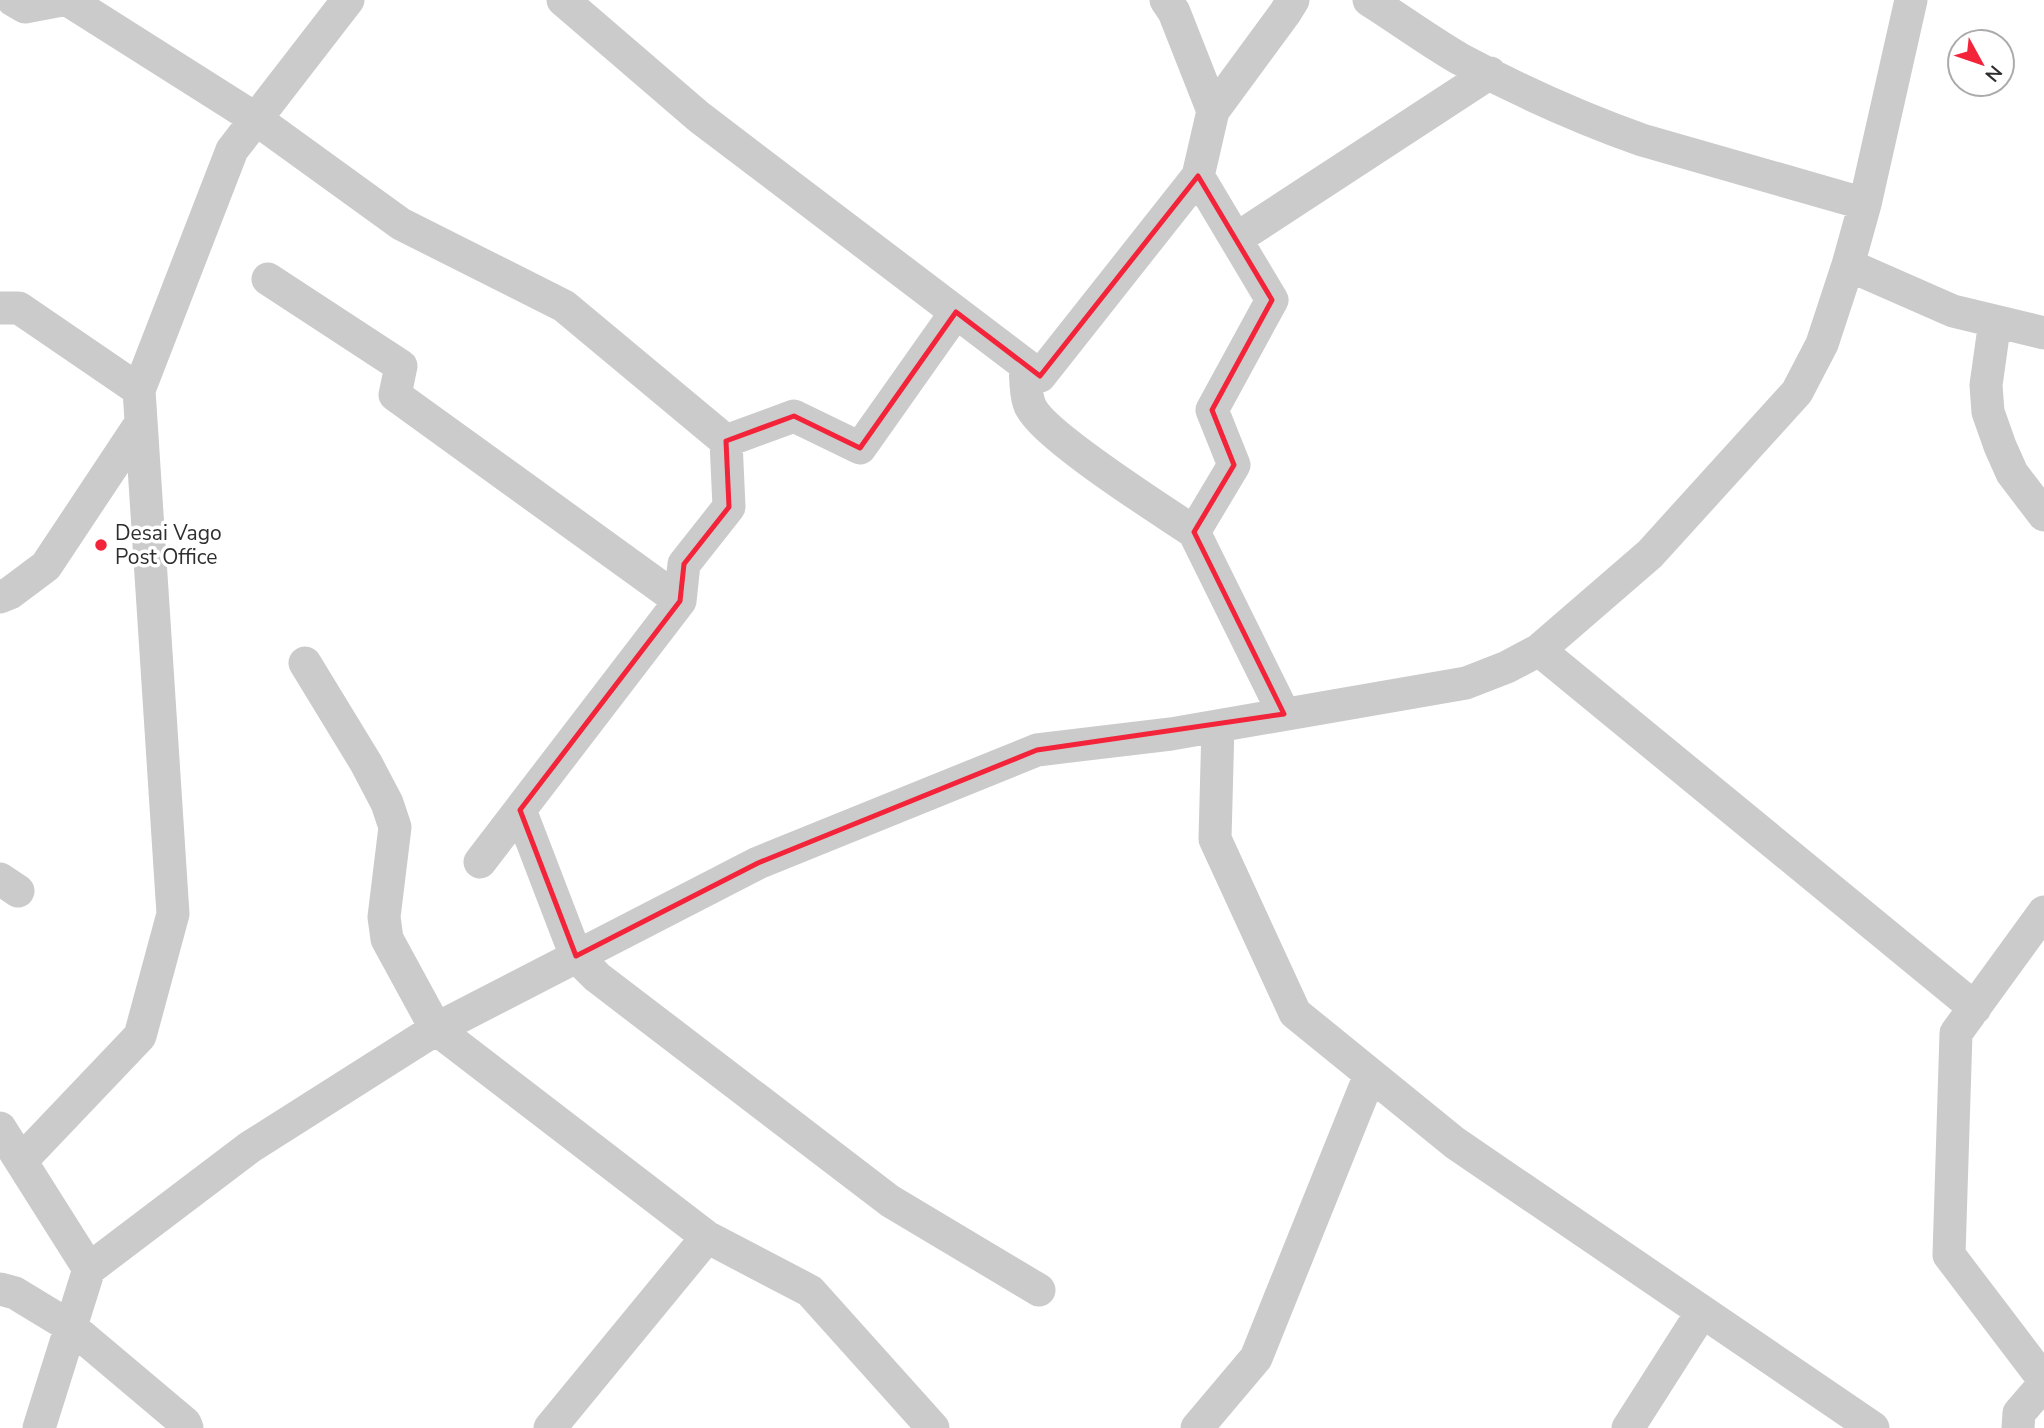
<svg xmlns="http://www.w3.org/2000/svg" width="2044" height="1428" font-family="'Nunito Sans',sans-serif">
<rect width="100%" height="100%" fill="#fff"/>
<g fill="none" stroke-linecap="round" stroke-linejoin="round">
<path stroke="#cbcbcb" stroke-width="33" d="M13,0L25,7L62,0
M68,0L256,119L401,224L564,306L726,441
M563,0L699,117L1040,376L1198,176
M1166,0L1174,12L1213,111L1198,176L1272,300L1212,410L1234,465L1194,532L1284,714
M1369,0C1399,19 1429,41 1460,59C1518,90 1580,118 1642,140L1865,204
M1213,111L1285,13L1293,0
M1236,239L1490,73
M1848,265L1953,311L2044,333
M268,279L401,366L395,395L680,601
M0,308H19L139,390
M1995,321L1986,385L1988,412L2000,446L2012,473L2044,515
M1025,365C1026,377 1025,391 1029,403C1037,432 1163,511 1194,532
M0,597L10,593L46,566L141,423
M1539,650L1975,1008
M305,663L366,763L387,803L395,827L384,917L387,939L436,1029L707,1237L810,1291L933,1428
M1218,726L1215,839L1295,1013L1455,1143L1873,1428
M520,810L576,956L597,977L890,1201L1039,1290
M480,862L680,601L684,564L729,507L726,441L794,416L860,448L956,312
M0,879L18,891
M2044,912L1956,1033L1949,1255L2044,1380
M0,1128L89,1269
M21,1161L140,1036L173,914L139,390L232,150L348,0
M0,1289L15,1293L71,1327L185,1423L187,1428
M39,1428L89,1269L250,1147L436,1029L758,863L1037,750L1171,734L1466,683L1507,667L1539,650L1650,554L1797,392L1822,344L1848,265L1865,204L1911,0
M550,1428L707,1237
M1197,1428L1256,1358L1370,1075
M1628,1428L1702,1312
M2018,1428L2019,1413L2044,1384"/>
</g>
<path fill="none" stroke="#f3233a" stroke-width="5" stroke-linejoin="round" d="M1198,176L1272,300L1212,410L1234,465L1194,532L1284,714L1037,750L758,863L576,956L520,810L680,601L684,564L729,507L726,441L794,416L860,448L956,312L1040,376Z"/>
<circle fill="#f3233a" stroke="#fff" stroke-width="2.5" cx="101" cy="545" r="7"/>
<g text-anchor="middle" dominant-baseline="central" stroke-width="7" stroke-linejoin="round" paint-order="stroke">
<g font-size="21" fill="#2e2e2e" stroke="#fff" text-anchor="start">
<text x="115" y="533">Desai Vago<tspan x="115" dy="24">Post Office</tspan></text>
</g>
</g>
<g transform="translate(1981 63) rotate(130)"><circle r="33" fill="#ffffff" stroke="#ababab" stroke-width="2"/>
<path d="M0-5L12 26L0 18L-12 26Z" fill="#f3233a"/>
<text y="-10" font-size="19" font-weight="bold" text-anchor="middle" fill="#2e2e2e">N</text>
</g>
</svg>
